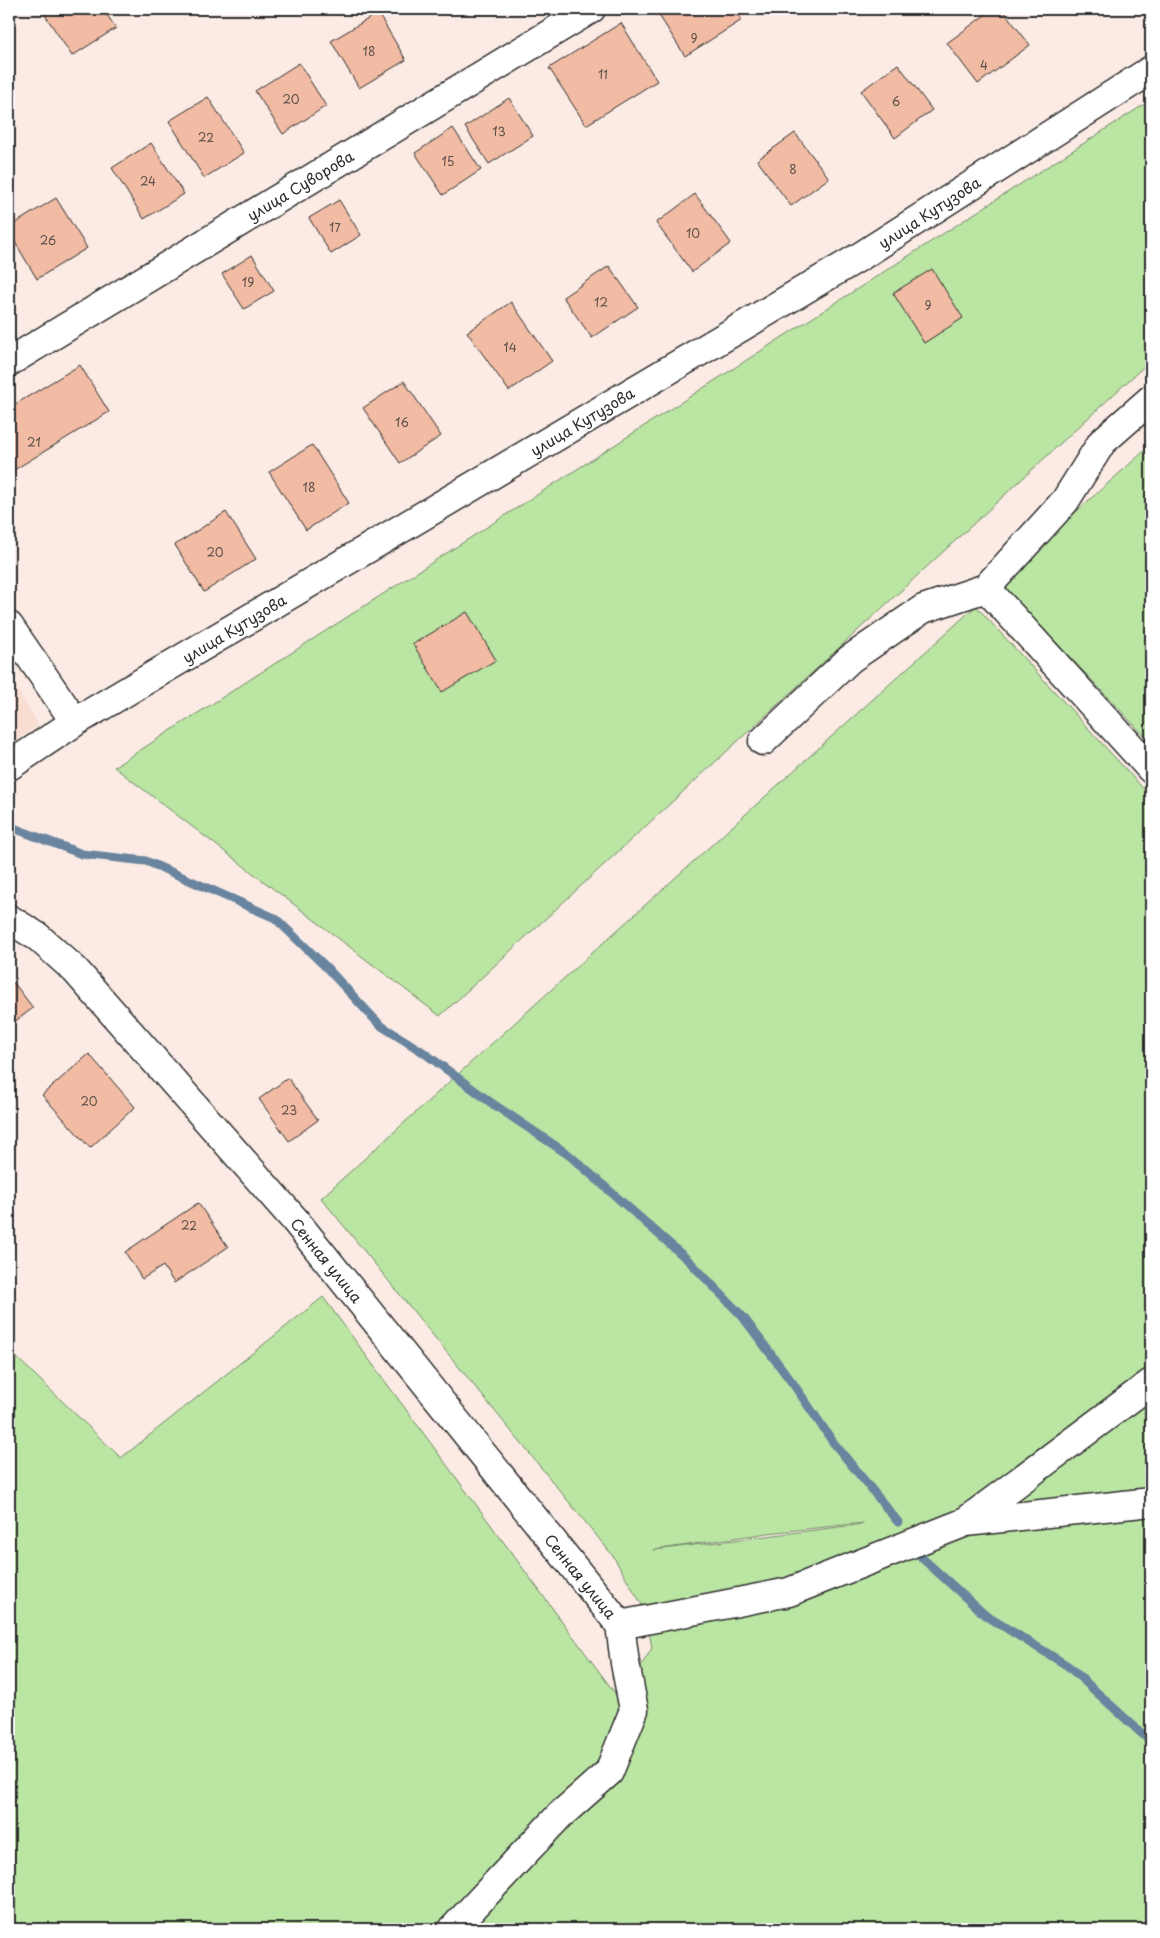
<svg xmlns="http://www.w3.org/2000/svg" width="1160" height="1938" font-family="'Playpen Sans',sans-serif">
<rect width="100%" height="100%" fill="#fbebe4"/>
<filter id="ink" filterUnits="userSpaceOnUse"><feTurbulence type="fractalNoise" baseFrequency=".02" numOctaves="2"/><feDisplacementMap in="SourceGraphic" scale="10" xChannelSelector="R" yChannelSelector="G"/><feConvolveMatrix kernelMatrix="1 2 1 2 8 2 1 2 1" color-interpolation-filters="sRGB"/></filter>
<g filter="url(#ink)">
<path fill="#f8ddd1" d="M9,677L39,725L9,744Z"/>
<path fill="#bae5a3" stroke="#728867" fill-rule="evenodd" d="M1151,100V360L440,1016L114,767Z
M1151,445V743L998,581Z
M976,606L1151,797V1929H9V1350L121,1458L323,1297L620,1700L652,1648L645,1610L613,1556L321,1198ZM863,1523V1524L654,1550L768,1533Z"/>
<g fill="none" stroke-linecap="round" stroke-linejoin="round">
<path stroke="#68849f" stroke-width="9" d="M11,827L82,854L146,861L275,918L326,967L380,1025L423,1052L493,1104L569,1155L689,1261L743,1317L794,1385L833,1442L898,1522
M922,1558L985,1615L1068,1666L1151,1742"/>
</g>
<path fill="#f1bba4" stroke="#2b2b2b" d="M41,9H103L116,28L72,56Z
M655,9H735L742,20L685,56Z
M993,9H1002L1030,45L978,84L947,43Z
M378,13L406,60L359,88L331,41Z
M621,23L657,81L586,125L549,68Z
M299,63L326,106L283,134L255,91Z
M898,64L932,110L895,138L861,91Z
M208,97L244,153L204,178L169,121Z
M509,98L533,136L489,164L465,127Z
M453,128L481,170L443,195L415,153Z
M795,133L829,178L791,206L757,160Z
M151,143L184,194L144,219L112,168Z
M695,194L731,243L692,272L656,223Z
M56,198L87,248L37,279L9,232V227Z
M339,200L361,235L331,254L309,218Z
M252,255L274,291L244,309L222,274Z
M609,266L638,307L592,338L563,297Z
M932,269L963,318L924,343L893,293Z
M511,302L552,361L509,391L467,332Z
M80,365L109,412L9,473V408Z
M404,381L441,436L400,463L363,408Z
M312,445L349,503L306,530L269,472Z
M226,512L256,559L204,592L175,545Z
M467,612L496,660L442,692L413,644Z
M14,983L33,1008L9,1026V987Z
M89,1054L135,1107L90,1148L42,1095Z
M288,1078L318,1120L289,1141L259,1099Z
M198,1203L228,1247L174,1283L163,1266L142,1279L125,1252Z"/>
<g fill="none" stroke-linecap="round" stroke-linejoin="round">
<defs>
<path id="minor" d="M9,362L591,9
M986,588L1151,769
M9,626L75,722
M763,741L850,659L923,609L986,588L1065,501L1102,442L1151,399
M9,766L75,722L861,256L1151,70
M9,919L38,937L75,970L294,1219L620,1625
M966,1521L1151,1383
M620,1625L789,1592L966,1522L1151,1502
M453,1929L559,1816L609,1772L634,1710L625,1663L620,1625"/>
</defs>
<use href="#minor" stroke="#2b2b2b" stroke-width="31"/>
<use href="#minor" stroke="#fff" stroke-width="28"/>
</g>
</g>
<g text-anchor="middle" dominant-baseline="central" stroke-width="4" stroke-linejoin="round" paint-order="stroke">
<g font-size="12" fill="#5c4f49">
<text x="694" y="38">9</text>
<text x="369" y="51">18</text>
<text x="984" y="65">4</text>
<text x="603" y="74">11</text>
<text x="291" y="99">20</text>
<text x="896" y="101">6</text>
<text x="499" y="131">13</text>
<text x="206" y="137">22</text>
<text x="448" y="161">15</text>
<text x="793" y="169">8</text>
<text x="148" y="181">24</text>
<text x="335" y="227">17</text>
<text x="693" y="233">10</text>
<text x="48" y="240">26</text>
<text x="248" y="282">19</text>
<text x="601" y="302">12</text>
<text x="928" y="305">9</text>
<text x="510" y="347">14</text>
<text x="402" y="422">16</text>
<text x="34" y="442">21</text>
<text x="309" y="487">18</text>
<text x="215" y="552">20</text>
<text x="89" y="1101">20</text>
<text x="289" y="1110">23</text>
<text x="189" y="1225">22</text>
</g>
<g font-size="15" fill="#2b2b2b" stroke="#fff">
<text transform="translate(300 185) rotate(-31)">улица Суворова</text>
<text transform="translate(929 212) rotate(-33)">улица Кутузова</text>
<text transform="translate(582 421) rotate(-31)">улица Кутузова</text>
<text transform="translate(234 628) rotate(-31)">улица Кутузова</text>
<text transform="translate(327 1260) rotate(51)">Сенная улица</text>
<text transform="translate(581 1576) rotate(51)">Сенная улица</text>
</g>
</g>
<rect width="1160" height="1938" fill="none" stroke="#fff" stroke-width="30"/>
<rect x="15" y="15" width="1130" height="1908" fill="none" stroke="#2b2b2b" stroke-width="2" filter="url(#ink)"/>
</svg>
